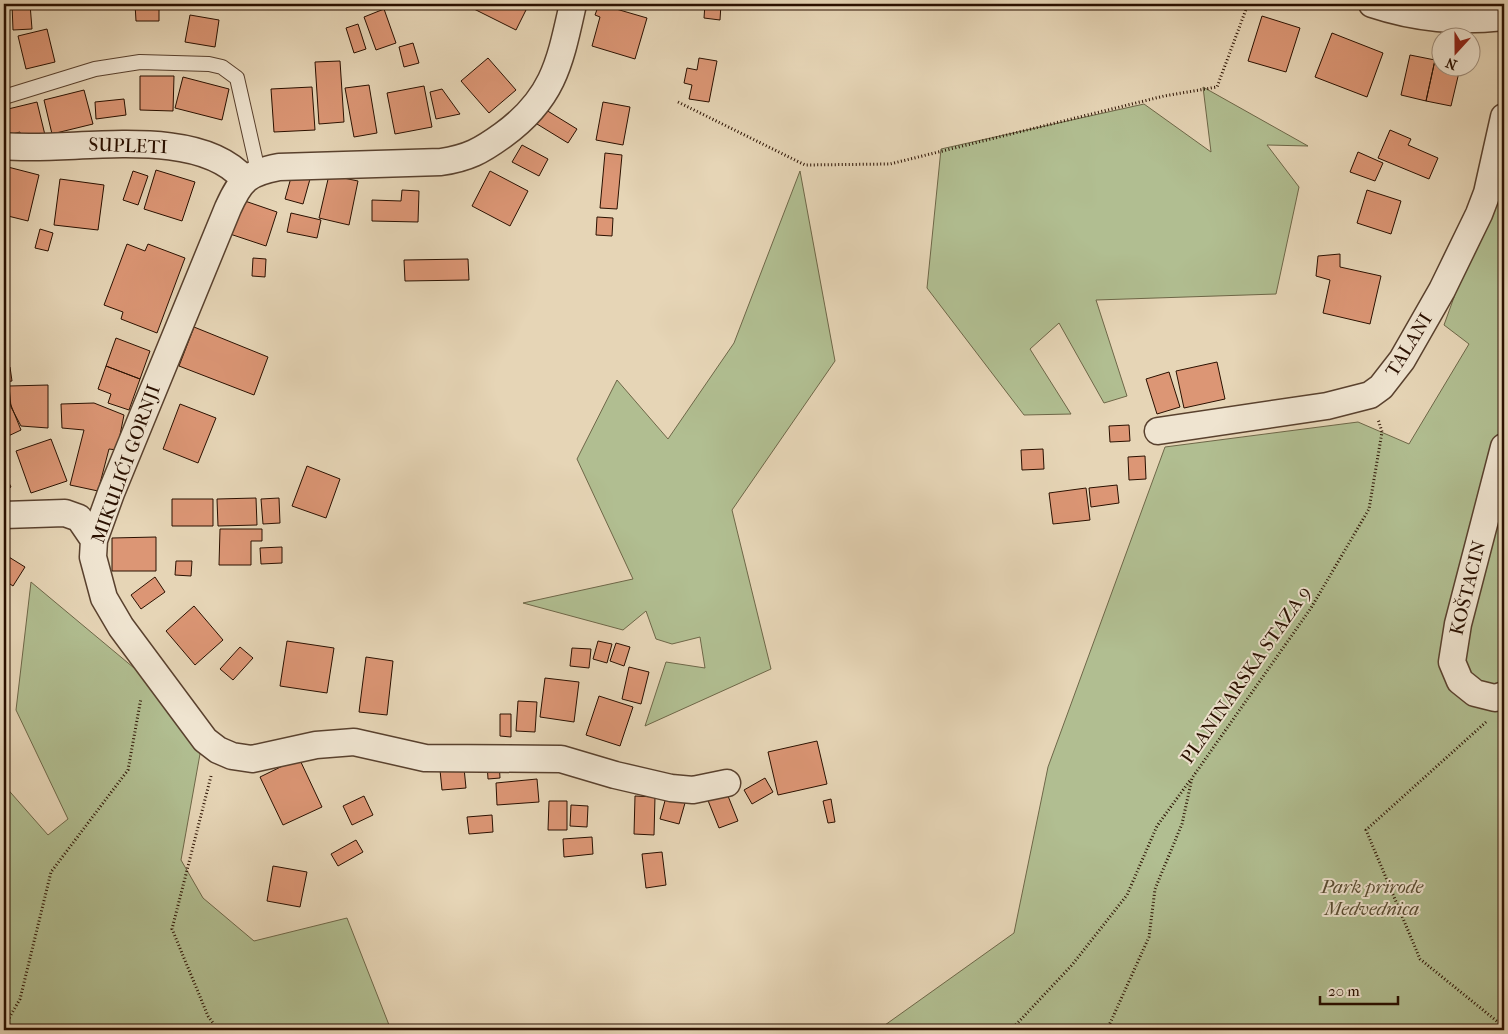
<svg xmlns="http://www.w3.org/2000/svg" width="1508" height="1034" font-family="'IM FELL French Canon',serif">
<rect width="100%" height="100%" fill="#e6d5b6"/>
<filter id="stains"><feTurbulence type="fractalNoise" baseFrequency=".004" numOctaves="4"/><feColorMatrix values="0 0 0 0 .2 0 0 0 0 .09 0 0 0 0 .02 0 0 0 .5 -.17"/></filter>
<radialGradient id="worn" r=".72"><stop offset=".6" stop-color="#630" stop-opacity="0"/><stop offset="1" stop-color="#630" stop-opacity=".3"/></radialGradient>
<path fill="#b1be91" stroke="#6e6748" d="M1203,87L1308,146L1267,145L1299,187L1276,294L1096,300L1127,396L1104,403L1059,323L1030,349L1071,414L1024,415L927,288L941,149L1144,104L1211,152Z
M1502,164H1504V1030H878L1014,933L1048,767L1165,447L1358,422L1409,444L1469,344L1444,325Z
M800,171L835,361L732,510L771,669L645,726L666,662L705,668L700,637L672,644L656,639L646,611L623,630L523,603L633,579L577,459L617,380L668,439L734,343Z
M31,582L170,698L200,754L181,860L203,898L254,941L347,918L391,1030H4V785L48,835L68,819L16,710Z"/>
<path fill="#dc9675" stroke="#2a1000" d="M12,4H30L32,29L13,30Z
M96,4H116V6L96,7Z
M135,4H159V21H136Z
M477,4H529L516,30L474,9Z
M599,4L647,18L635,59L592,46L600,17L595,15Z
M705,4H721L720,20L704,18Z
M384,9L396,43L376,50L364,17Z
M190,15L219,20L215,47L185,42Z
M1262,16L1300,28L1286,72L1248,61Z
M358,24L366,49L354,53L346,28Z
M47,29L55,62L26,69L18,36Z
M1332,33L1383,53L1367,97L1315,77Z
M413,43L419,63L404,67L399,47Z
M1410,55L1435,60L1426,101L1401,95Z
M488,58L516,90L489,113L461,81Z
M699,58L717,61L709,102L689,99L692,85L684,83L687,68L697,70Z
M1435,60L1440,62V68H1460L1451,106L1426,101Z
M340,61L344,122L319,124L315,62Z
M140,76H174L173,111L140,110Z
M183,77L229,89L222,120L175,108Z
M369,85L377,133L354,137L345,88Z
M424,86L432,127L395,134L387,93Z
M312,87L315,130L274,132L271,89Z
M442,89L460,114L436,119L430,92Z
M84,90L93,124L52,134L44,100Z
M124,99L126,115L96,119L95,102Z
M37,102L45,135L22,140L20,132L4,136V110Z
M603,102L630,107L623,145L596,140Z
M546,110L577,129L568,143L537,124Z
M1390,130L1411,139L1408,145L1438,158L1429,179L1378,158Z
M522,145L548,159L539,176L512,162Z
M1358,152L1383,163L1375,181L1350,172Z
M605,153L622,155L617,209L600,208Z
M4,166L39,175L28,221L4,215Z
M156,170L195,182L182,221L144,209Z
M133,171L148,176L138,205L123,200Z
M490,171L528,191L510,226L472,206Z
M292,174L310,179L303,204L285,199Z
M329,175L358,181L349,225L319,218Z
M60,179L104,185L98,230L54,225Z
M402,190L419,191L418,222L372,221V200L401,201Z
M1367,190L1401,201L1391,234L1357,223Z
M242,200L277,212L266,246L230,234Z
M291,213L321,220L317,238L287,232Z
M597,217L613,218L612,236L596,235Z
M40,229L53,233L48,251L35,248Z
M127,244L145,251L148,244L185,258L157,333L121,319L123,312L104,305Z
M1340,254V267L1381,276L1370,324L1323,313L1330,280L1316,276L1318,256Z
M253,258L266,259L265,277L252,276Z
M468,259L469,280L405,281L404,260Z
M194,327L268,357L254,395L179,366Z
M116,338L150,351L140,379L106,366Z
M1217,362L1225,399L1184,408L1176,371Z
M106,366L140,379L129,410L108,403L111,394L98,389Z
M10,367L12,381L4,382V368Z
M1169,372L1180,407L1157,414L1146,379Z
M48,385V428L21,426L11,407L9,386Z
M4,388L21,430L4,438Z
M94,403L124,415L117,450L109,449L98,491L70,485L84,430L62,428L61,404Z
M180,404L216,418L198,463L163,449Z
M1129,425L1130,441L1110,442L1109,426Z
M51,439L67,481L31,493L16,451Z
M1043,449L1044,469L1022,470L1021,450Z
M1145,456L1146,479L1129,480L1128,457Z
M307,466L340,479L326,518L292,506Z
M4,473L11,487L4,491Z
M1117,485L1119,503L1091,507L1089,488Z
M1086,488L1090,520L1053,524L1049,493Z
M256,498L257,525L218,526L217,499Z
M279,498L280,523L263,524L261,499Z
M172,499H213V526H172Z
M220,529H262V541H251V565H219Z
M156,537V571H112V538Z
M282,547V563L261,564L260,548Z
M4,554L25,567L13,586L4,580Z
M176,561H192L191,576L175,575Z
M155,577L165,592L141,609L131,595Z
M194,606L223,640L195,665L166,631Z
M287,641L334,648L327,693L280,686Z
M598,641L612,644L607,663L593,659Z
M616,643L630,647L624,666L610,661Z
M240,647L253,658L233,680L220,669Z
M572,648L591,649L589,668L570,666Z
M366,657L393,661L387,715L359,712Z
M629,667L649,672L641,704L622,699Z
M545,678L579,682L574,722L540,717Z
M599,696L633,707L620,746L586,735Z
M518,701L537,702L535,732L516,731Z
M500,714H511V737L500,736Z
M817,741L827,784L778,795L768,752Z
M299,758L322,807L283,825L260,777Z
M499,762L500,778L488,779L487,763Z
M464,768L466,788L442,790L440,770Z
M765,778L773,792L752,804L744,790Z
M537,779L539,802L497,805L496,783Z
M726,791L738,821L719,828L707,798Z
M364,796L373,815L352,825L343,806Z
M635,796L655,797L654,835L634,834Z
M666,797L685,803L679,824L660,819Z
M831,799L835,822L828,823L823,801Z
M549,801H567V830H548Z
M571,805L588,806L587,827L570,826Z
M492,815L493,832L469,834L467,817Z
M592,837L593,854L564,857L563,839Z
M356,840L363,852L338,866L331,854Z
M662,852L666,885L646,888L642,854Z
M273,866L307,872L300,907L267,901Z"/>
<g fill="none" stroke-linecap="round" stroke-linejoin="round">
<defs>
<path id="service" d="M4,97L95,69L140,62L209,64L222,67L237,78L258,171"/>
<path id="minor" d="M573,4C560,62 554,98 503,135C481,151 468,158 441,162L279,167C248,173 241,179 228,208L111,493L94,540L93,557L104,598L121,627L205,740L218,750L232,756L252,759L316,745L354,742L425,758L561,759L615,775L671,788L693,790L727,783
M1372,4C1417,19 1458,22 1504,17
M4,146C71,153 195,123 244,179
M1158,431L1327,406L1370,395L1381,387L1402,360L1442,290L1479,214L1487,193L1504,117
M1504,447L1458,624L1452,662L1460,681L1475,693L1495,698L1504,695
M4,515L65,513L79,518L94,540"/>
</defs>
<use href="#service" stroke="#59412e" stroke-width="16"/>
<use href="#minor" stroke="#59412e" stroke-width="29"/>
<path stroke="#2a1000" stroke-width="3" stroke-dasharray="1 2.5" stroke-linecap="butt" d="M678,102L805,165L890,164L1164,96L1217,87L1248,4
M1486,722L1366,830L1420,959L1504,1027
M211,776L172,929L208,1016L218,1030
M4,1027L20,999L51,872L128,770L141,698
M1011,1030L1072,965L1127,895L1157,826L1191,779
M1107,1030L1149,937L1155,889L1182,824L1192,778L1311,608L1369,509L1382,432L1378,419"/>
<use href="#service" stroke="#efe4d0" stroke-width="14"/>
<use href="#minor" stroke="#efe4d0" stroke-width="26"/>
</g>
<g text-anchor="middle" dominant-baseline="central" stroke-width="4" stroke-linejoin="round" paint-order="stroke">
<g font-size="19" fill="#2a1000" stroke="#efe4d0">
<text transform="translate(128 146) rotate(2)">SUPLETI</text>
<text transform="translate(1409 345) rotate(-58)">TALANI</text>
<text transform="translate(126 464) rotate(-70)">MIKULIĆI GORNJI</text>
<text transform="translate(1468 588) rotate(-76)">KOŠTACIN</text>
<text transform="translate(1246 675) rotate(-55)">PLANINARSKA STAZA 9</text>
</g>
<g font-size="19" font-style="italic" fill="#594d33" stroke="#efe4d0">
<text x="1372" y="887">Park prirode<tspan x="1372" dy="22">Medvednica</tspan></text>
</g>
</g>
<rect width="1508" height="1034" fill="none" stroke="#e6d5b6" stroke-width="20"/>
<rect x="5" y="5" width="1498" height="1024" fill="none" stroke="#2a1000" stroke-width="2.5"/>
<rect x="10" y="10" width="1488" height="1014" fill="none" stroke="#2a1000"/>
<g transform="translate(1456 52) rotate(201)"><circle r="24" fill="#efe4d0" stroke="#a08f7d"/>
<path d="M0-4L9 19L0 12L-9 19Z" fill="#8f2418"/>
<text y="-8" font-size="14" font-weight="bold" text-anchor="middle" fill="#2a1000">N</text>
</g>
<path d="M1320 996v8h78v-8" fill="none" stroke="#2a1000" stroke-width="2.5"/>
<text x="1328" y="996" font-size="15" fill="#2a1000" stroke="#efe4d0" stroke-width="4" paint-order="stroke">20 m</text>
<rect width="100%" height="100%" filter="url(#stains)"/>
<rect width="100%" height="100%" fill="url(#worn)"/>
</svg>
